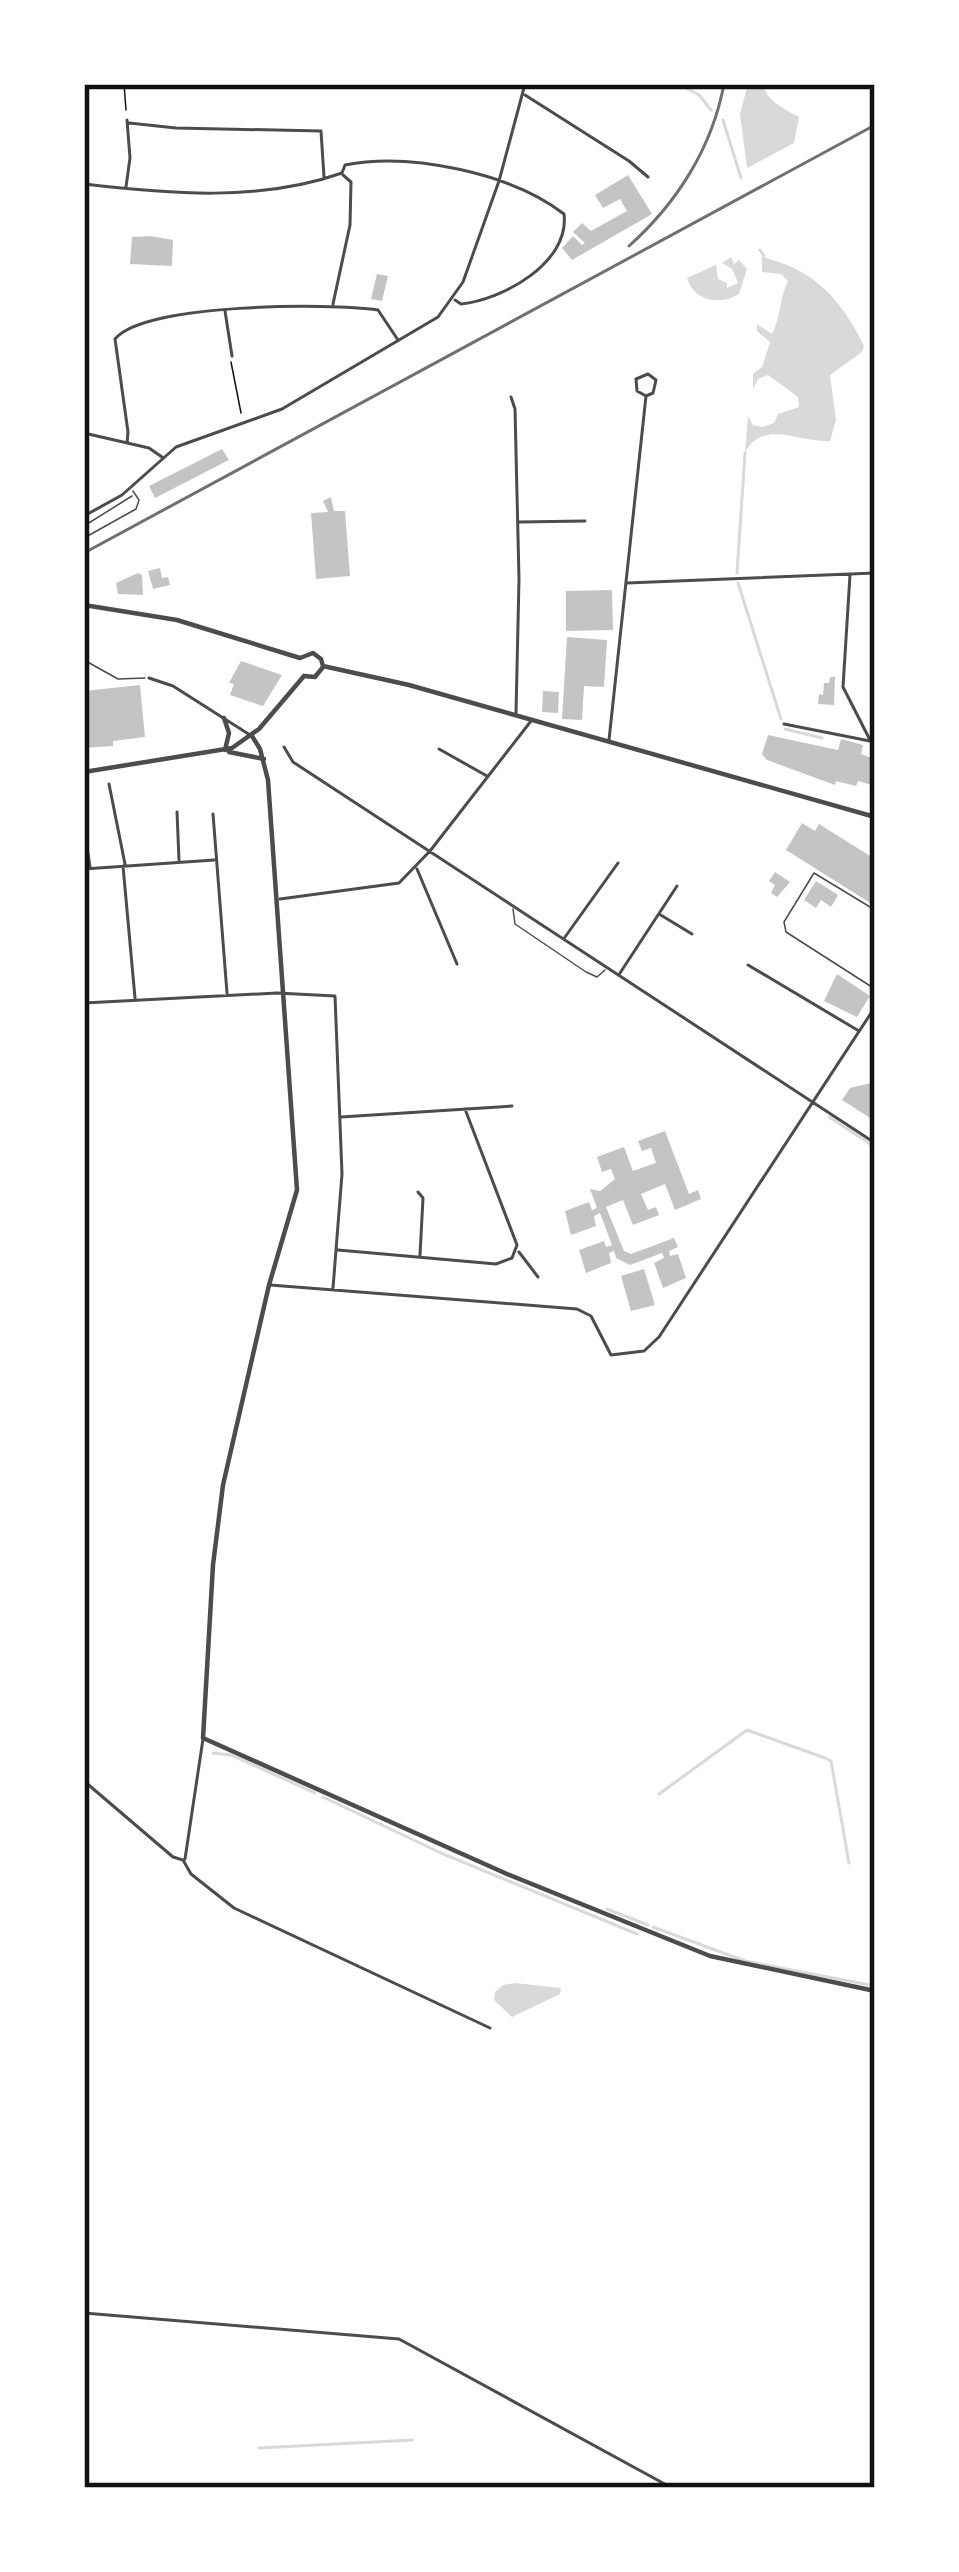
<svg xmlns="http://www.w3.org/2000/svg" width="959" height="2572" font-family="'Asap Condensed',sans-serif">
<rect width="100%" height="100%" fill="#fff"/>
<path fill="#d9d9d9" d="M748,84H763C766,101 785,109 799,117L794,143L747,168L740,114Z
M731,257L734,264L739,260L747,269L739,294C719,306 694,301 687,278L716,265L718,279L727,283V288L738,283L732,269L722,263Z
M762,257C814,269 842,300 864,346L862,352L830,375L836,420L830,441C800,443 762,418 745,453L748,416L753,425L763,427L774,423L778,414L799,407L798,397L768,375L758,379L753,389V374L762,367L770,342L757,331V324L772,334C781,317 779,299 788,281L781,274L762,272Z
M515,1983L561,1988L560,1994L512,2017L494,2000L495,1992L503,1985Z"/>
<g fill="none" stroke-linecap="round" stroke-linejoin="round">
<path stroke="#d9d9d9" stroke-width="3" d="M679,84L699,95L711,110
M723,120L741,178
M760,250L764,256
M737,573L745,453
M738,583L781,719
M785,729L822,738
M829,1117L875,1147
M213,1753L231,1755L315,1793
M659,1794L747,1730L825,1758L831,1761L849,1863
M323,1797L441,1853L637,1934
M607,1909L648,1925
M653,1927L745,1961L875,1986
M259,2448L412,2440"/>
</g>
<path fill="#c4c4c4" d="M628,175L652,214L572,260L562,248L573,236L582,245L585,243L573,232L582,223L591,231L627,211L620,199L603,208L595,195Z
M150,236L173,240L172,266L130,264L132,237Z
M377,274L388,276L382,301L371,299Z
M222,449L229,460L155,498L149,486Z
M331,497L334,511H345L350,576L316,579L311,513L328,512L323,501Z
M160,568L162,578L168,577L170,585L153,589L148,571Z
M138,573L142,575L143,595L118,594L116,583Z
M612,590L613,630L566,631V591Z
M567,637L607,640L604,687L584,686L582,720L562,719Z
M241,661L282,675L263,706L230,695L234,684L229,683Z
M830,677H835L834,705L818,704L819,694L823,695L824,683H829Z
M140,685L145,737L113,741V746L84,748V691Z
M543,691L559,692L558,713L542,712Z
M768,735L838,750L841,739L863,745L861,754L872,758L875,750V786L858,781L856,786L836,781L835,785L767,760L762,754Z
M802,823L815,831L819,824L875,859V906L786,850Z
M775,872L790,882L777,897L771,893L775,885L769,881Z
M816,881L838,895L831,907L821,900L816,908L804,900Z
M837,974L870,996L857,1017L824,1001Z
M875,1082V1121L842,1100L850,1088Z
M665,1131L689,1194L698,1190L701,1199L675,1210L665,1184L641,1194L648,1210L656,1207L659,1215L633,1225L623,1200L606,1207L624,1251L631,1254L674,1238L678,1247L669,1251L670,1256L678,1254L686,1278L663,1288L654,1263L664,1258L662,1253L630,1265L616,1258L614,1251L609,1253L611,1263L586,1273L579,1250L604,1241L606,1247L612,1245L600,1213L594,1216L596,1226L571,1235L565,1211L589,1202L592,1210L597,1208L590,1189L600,1191L615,1179L611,1169L602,1172L597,1157L624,1147L633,1171L650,1165L656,1163L651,1148L642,1151L638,1141Z
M644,1269L655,1305L631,1311L621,1276Z"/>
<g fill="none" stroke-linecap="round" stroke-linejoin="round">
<path stroke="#111" stroke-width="1.5" d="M124,84L126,110
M231,362L241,413"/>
<path stroke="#4c4c4c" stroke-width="1.5" d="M84,526L132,496
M84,538L136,509L139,500L133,491
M84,660L118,679L145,678
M513,909L515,924L586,972L597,977L605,970
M875,910L814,873L784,922L786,932L875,989"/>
<path stroke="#4c4c4c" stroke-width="3" d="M525,95L629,161L648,177
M129,123L176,128L321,131L324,177
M84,184C169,194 260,202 342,173L345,165C410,152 511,173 564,214C570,263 502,300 461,304L455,300
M126,187L130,158L127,120
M333,304L350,225L351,182L343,175
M225,311L232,356
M511,397L515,409L519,579L516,713
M84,433L149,448L162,457
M127,443L128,432L115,339C144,303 330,303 378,310L398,340
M84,516L122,495L176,447L282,409L438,317L463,282L499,181L525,84
M519,522L585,521
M850,575L843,687L870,740
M627,583L875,573
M149,678L173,686L250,735
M784,724L875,742
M609,740L646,396L653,393L656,380L648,374L636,379L637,391L646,396
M284,747L293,762L875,1143
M439,749L487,776
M109,784L125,864
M177,812L179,860
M213,814L227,993
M84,827L90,867
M123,866L135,998
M84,869L214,860
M417,869L457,964
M280,899L399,883L430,851L531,721
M659,914L692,934
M565,937L618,863
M748,965L859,1031
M620,973L677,886
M84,1003L277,993L335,996L342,1174L333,1288
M341,1117L512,1106
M418,1192L423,1198L420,1255
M338,1250L496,1264L512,1258L517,1245L465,1109
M519,1252L538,1277
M270,1285L577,1309L591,1316L611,1355L644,1351L659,1337L875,1007
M84,1781L173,1857L183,1860L191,1874L234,1908L490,2028
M185,1859L203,1739
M84,2313L399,2339L672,2488"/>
<path stroke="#4c4c4c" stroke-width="4.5" d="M84,605L177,620L300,658L313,653L321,659L323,666L409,685L875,817
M304,676L315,677L323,667
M224,718L229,733L225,750
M252,736L260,749L268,780L297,1190L269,1285L223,1485L213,1565L203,1738L507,1874L710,1956L875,1991
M229,752L264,759
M84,772L232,748L259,729L304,676"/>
<path stroke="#707070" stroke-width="3" d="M629,246C677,203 712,148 724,84
M84,553L875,125"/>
</g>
<rect width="959" height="2572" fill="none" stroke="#ffffff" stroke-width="174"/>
<rect x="87" y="87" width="785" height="2398" fill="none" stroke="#111" stroke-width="4.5"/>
</svg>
